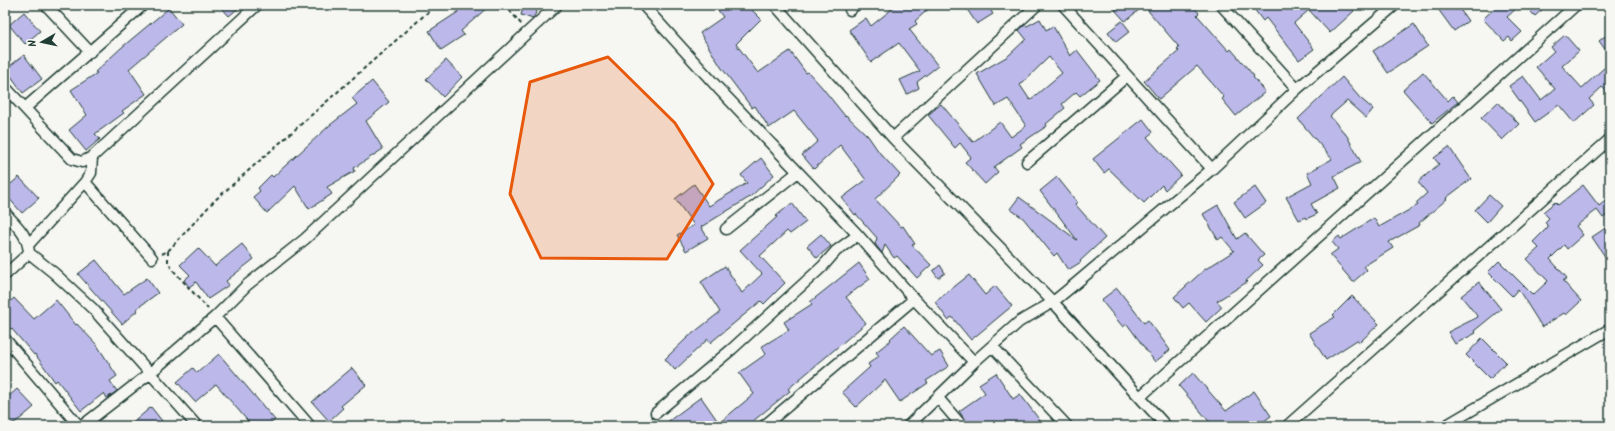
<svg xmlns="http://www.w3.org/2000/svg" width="1615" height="431" font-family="Kalam,sans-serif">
<rect width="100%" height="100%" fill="#f6f6f2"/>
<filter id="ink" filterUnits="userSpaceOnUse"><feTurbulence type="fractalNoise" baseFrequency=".025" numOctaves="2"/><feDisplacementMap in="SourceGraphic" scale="8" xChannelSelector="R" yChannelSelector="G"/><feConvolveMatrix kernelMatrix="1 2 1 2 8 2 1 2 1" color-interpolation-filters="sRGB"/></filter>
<g filter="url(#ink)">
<path fill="#bcb8ea" stroke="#1f3d34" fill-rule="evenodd" d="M219,5H242L229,16Z
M452,5H490L461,31L464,35L441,50L429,31L458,12Z
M524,5L538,8L533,19L521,15Z
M714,5H747L761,19L736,44L758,73L790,51L806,73L808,72L821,86L845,116L846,115L868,136L879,152L900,175L875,199L901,227L903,226L915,244L912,245L931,265L917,278L897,256L894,258L885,245L882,253L875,244L877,238L856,214L855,215L842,198L866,180L840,145L814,169L802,155L818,141L794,111L769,128L755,106L752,108L721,67L700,33L723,17Z
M897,5H933L915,21L917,24L909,29L938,66L917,82L919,88L907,94L900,80L920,71L899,43L871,62L849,30L866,18L871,26Z
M964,5H1000L991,11L993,14L977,24Z
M1121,5H1192L1199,13L1197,15L1229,51L1231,49L1254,76L1253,77L1265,92L1236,116L1222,99L1224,97L1197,66L1159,99L1144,81L1179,51L1177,49L1179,47L1144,6L1125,21L1115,10Z
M1251,5H1349L1354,11L1330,33L1309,10L1294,23L1314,49L1299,60L1266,18L1263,21Z
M1435,5H1457L1468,21L1454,31Z
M1498,5H1520L1507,17L1522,32L1512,41L1509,37L1504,41L1483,19Z
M1524,5H1547L1535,16Z
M169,8L182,24L129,69L146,94L122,111L124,113L95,134L100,139L86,151L69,130L87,115L71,90L97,73L95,72L121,48Z
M24,12L40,31L25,44L9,25Z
M1040,19L1046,30L1053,26L1070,56L1077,50L1100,80L1080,96L1076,92L1062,104L1065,108L1046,124L1047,126L1020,144L1022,147L994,167L998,172L985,184L965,162L971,157L960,143L955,148L928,115L941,104L973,142L1000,122L1011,137L1026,126L1008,99L996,106L977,74L1008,56L1026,39L1019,30L1025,25L1027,26ZM1049,57L1062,73L1030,100L1020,85Z
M1122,21L1130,31L1116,42L1108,32Z
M1414,24L1428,46L1388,73L1373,51Z
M1610,32V56L1599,41Z
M1565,35L1579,51L1562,66L1582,88L1605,67L1610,72V95L1602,87L1589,99L1594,105L1574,123L1559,105L1535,122L1509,86L1523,76L1541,100L1555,89L1536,67L1554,51L1551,47Z
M24,55L42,79L23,93L6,69Z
M446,60L462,77L443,97L426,79Z
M1423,72L1448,101L1453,96L1458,102L1432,123L1403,90Z
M1342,77L1360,98L1373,109L1366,118L1347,101L1330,116L1347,136L1361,162L1334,176L1340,188L1311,204L1317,214L1306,219L1305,217L1299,220L1286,197L1312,183L1307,173L1332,159L1298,119Z
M372,81L389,102L366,121L383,149L354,168L355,171L327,187L332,194L309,209L295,186L267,213L253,197L260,191L258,188L271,175L273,177L330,125L357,104L352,98Z
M1498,102L1519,124L1502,140L1481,118Z
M1143,119L1153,132L1147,137L1181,175L1165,190L1162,185L1144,203L1109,169L1104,173L1093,159Z
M1449,147L1471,179L1446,198L1447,199L1419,223L1420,225L1389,242L1393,248L1364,266L1367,270L1353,282L1330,255L1338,249L1332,242L1339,236L1341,239L1374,218L1379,227L1418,205L1416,203L1427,193L1418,182L1439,164L1434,158Z
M761,158L774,175L750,197L701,227L708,238L686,251L677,235L694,225L675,199L694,184L709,206L747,183L741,175Z
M19,177L39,198L22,213L5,194V189Z
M1057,177L1077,202L1075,204L1105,238L1080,261L1081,262L1068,270L1057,253L1054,256L1023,218L1010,209L1019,197L1077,240L1040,191Z
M1583,185L1599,206L1605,201L1610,207V213L1603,218L1597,210L1576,226L1583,235L1567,249L1564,245L1550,259L1567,278L1563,281L1581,301L1566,315L1564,313L1542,327L1518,289L1512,296L1488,272L1499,261L1533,295L1548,281L1527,259L1539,248L1533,242L1548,227L1545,222L1549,218L1543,212L1555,202L1558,205Z
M1255,187L1266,203L1245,218L1234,202Z
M1489,195L1501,206L1487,222L1475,210Z
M792,203L806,222L790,234L787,231L760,256L785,283L764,304L761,301L710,343L708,339L675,370L665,359L688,337L720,312L701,282L725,266L742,293L762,274L740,250L777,217L776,216Z
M1218,205L1237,239L1245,233L1264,255L1258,260L1263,265L1246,281L1247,282L1217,301L1222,307L1206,322L1189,303L1183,308L1174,297L1204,270L1234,251L1222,237L1218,240L1203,214Z
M1610,225V264L1592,237Z
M821,234L831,246L817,258L807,246Z
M242,244L254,259L226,281L229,285L208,299L196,282L189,287L184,280L190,275L180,265L198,248L215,266Z
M96,260L124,294L147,278L158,293L136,309L138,310L122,324L78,274Z
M859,263L870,279L846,297L866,323L788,389L790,391L747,426H662L701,397L719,423L754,394L739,373L766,354L761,347L789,330L784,322L812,304L810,302Z
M940,265L945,273L938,278L933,271Z
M969,275L985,295L995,286L1012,306L971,340L952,317L948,320L935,302Z
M1479,282L1501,309L1474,331L1476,333L1455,344L1448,332L1478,317L1461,296Z
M1117,288L1144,323L1148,320L1170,350L1155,362L1127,324L1123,327L1101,300Z
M1352,296L1379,324L1360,342L1357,340L1326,360L1309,333L1335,317L1333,315Z
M14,298L34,319L56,300L76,325L77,324L97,345L117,376L110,381L117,391L107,398L104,393L81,411L57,380L55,382L35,354L34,355L11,328L5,333V306Z
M904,326L931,356L940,351L949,366L926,381L928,383L900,402L885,380L856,407L842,392L870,367L868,364L879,356L876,352L891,340L890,339Z
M1482,338L1506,362L1490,379L1466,355Z
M219,354L275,420L268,426H252L216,384L195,402L177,382L193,368L197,373Z
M352,368L366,385L341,406L343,408L329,421L312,402Z
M996,373L1013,399L1020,394L1044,426H969L959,411L985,393L979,384Z
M1193,373L1226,411L1254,391L1271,416L1257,426H1213L1179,386Z
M17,389L34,407L20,419L9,426H5V400Z
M151,407L166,426H129Z"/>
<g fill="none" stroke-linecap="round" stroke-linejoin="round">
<defs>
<path id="minor" d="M46,5L90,52
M643,5L718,88L858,235L914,299L974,362L1019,322L1053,302L1075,284L1212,169L1297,89L1395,5
M775,5L893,138L1053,302L1166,426
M1063,5L1212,169
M1221,5L1297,89
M850,10L855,5
M5,87L72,159L82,162L92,157L257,5
M25,108L143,5
M893,138L1037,5
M1027,162L1127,76
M85,182L152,258
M5,213C17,226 28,235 29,253L5,275
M726,229L798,172
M29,244L85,182L91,173L92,157
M29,253L54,273L93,309L197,426
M215,317L310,426
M5,339L79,426
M992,346L1067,426
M1140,397L1576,5
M938,398L962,426
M656,413L732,349L823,266L836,251L858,235
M82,426L149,374L215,317L247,285L305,239L557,5
M764,426L914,299
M908,426L974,362
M1287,426L1610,139
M1445,426L1610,329"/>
</defs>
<use href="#minor" stroke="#1f3d34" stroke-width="13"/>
<path stroke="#1f3d34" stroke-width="2" stroke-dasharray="4 3" stroke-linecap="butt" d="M505,5L522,25
M168,251V262L172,269L208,309
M162,254L168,251L214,201L436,5"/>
<use href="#minor" stroke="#f6f6f2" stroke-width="10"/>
</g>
</g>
<path fill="#e8590c" fill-opacity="0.2" stroke="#e8590c" stroke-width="3" stroke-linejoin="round" d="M608,57L675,123L713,184L667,259L541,258L510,194L530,82Z"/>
<rect width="1615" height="431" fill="none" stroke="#f6f6f2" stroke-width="20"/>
<rect x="10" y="10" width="1595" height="411" fill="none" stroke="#1f3d34" stroke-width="1.5" filter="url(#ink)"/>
<g transform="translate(42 42) rotate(261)" stroke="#f6f6f2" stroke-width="3" paint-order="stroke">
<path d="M0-3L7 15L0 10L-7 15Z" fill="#1f3d34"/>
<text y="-6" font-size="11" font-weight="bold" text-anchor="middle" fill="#1f3d34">N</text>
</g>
</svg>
